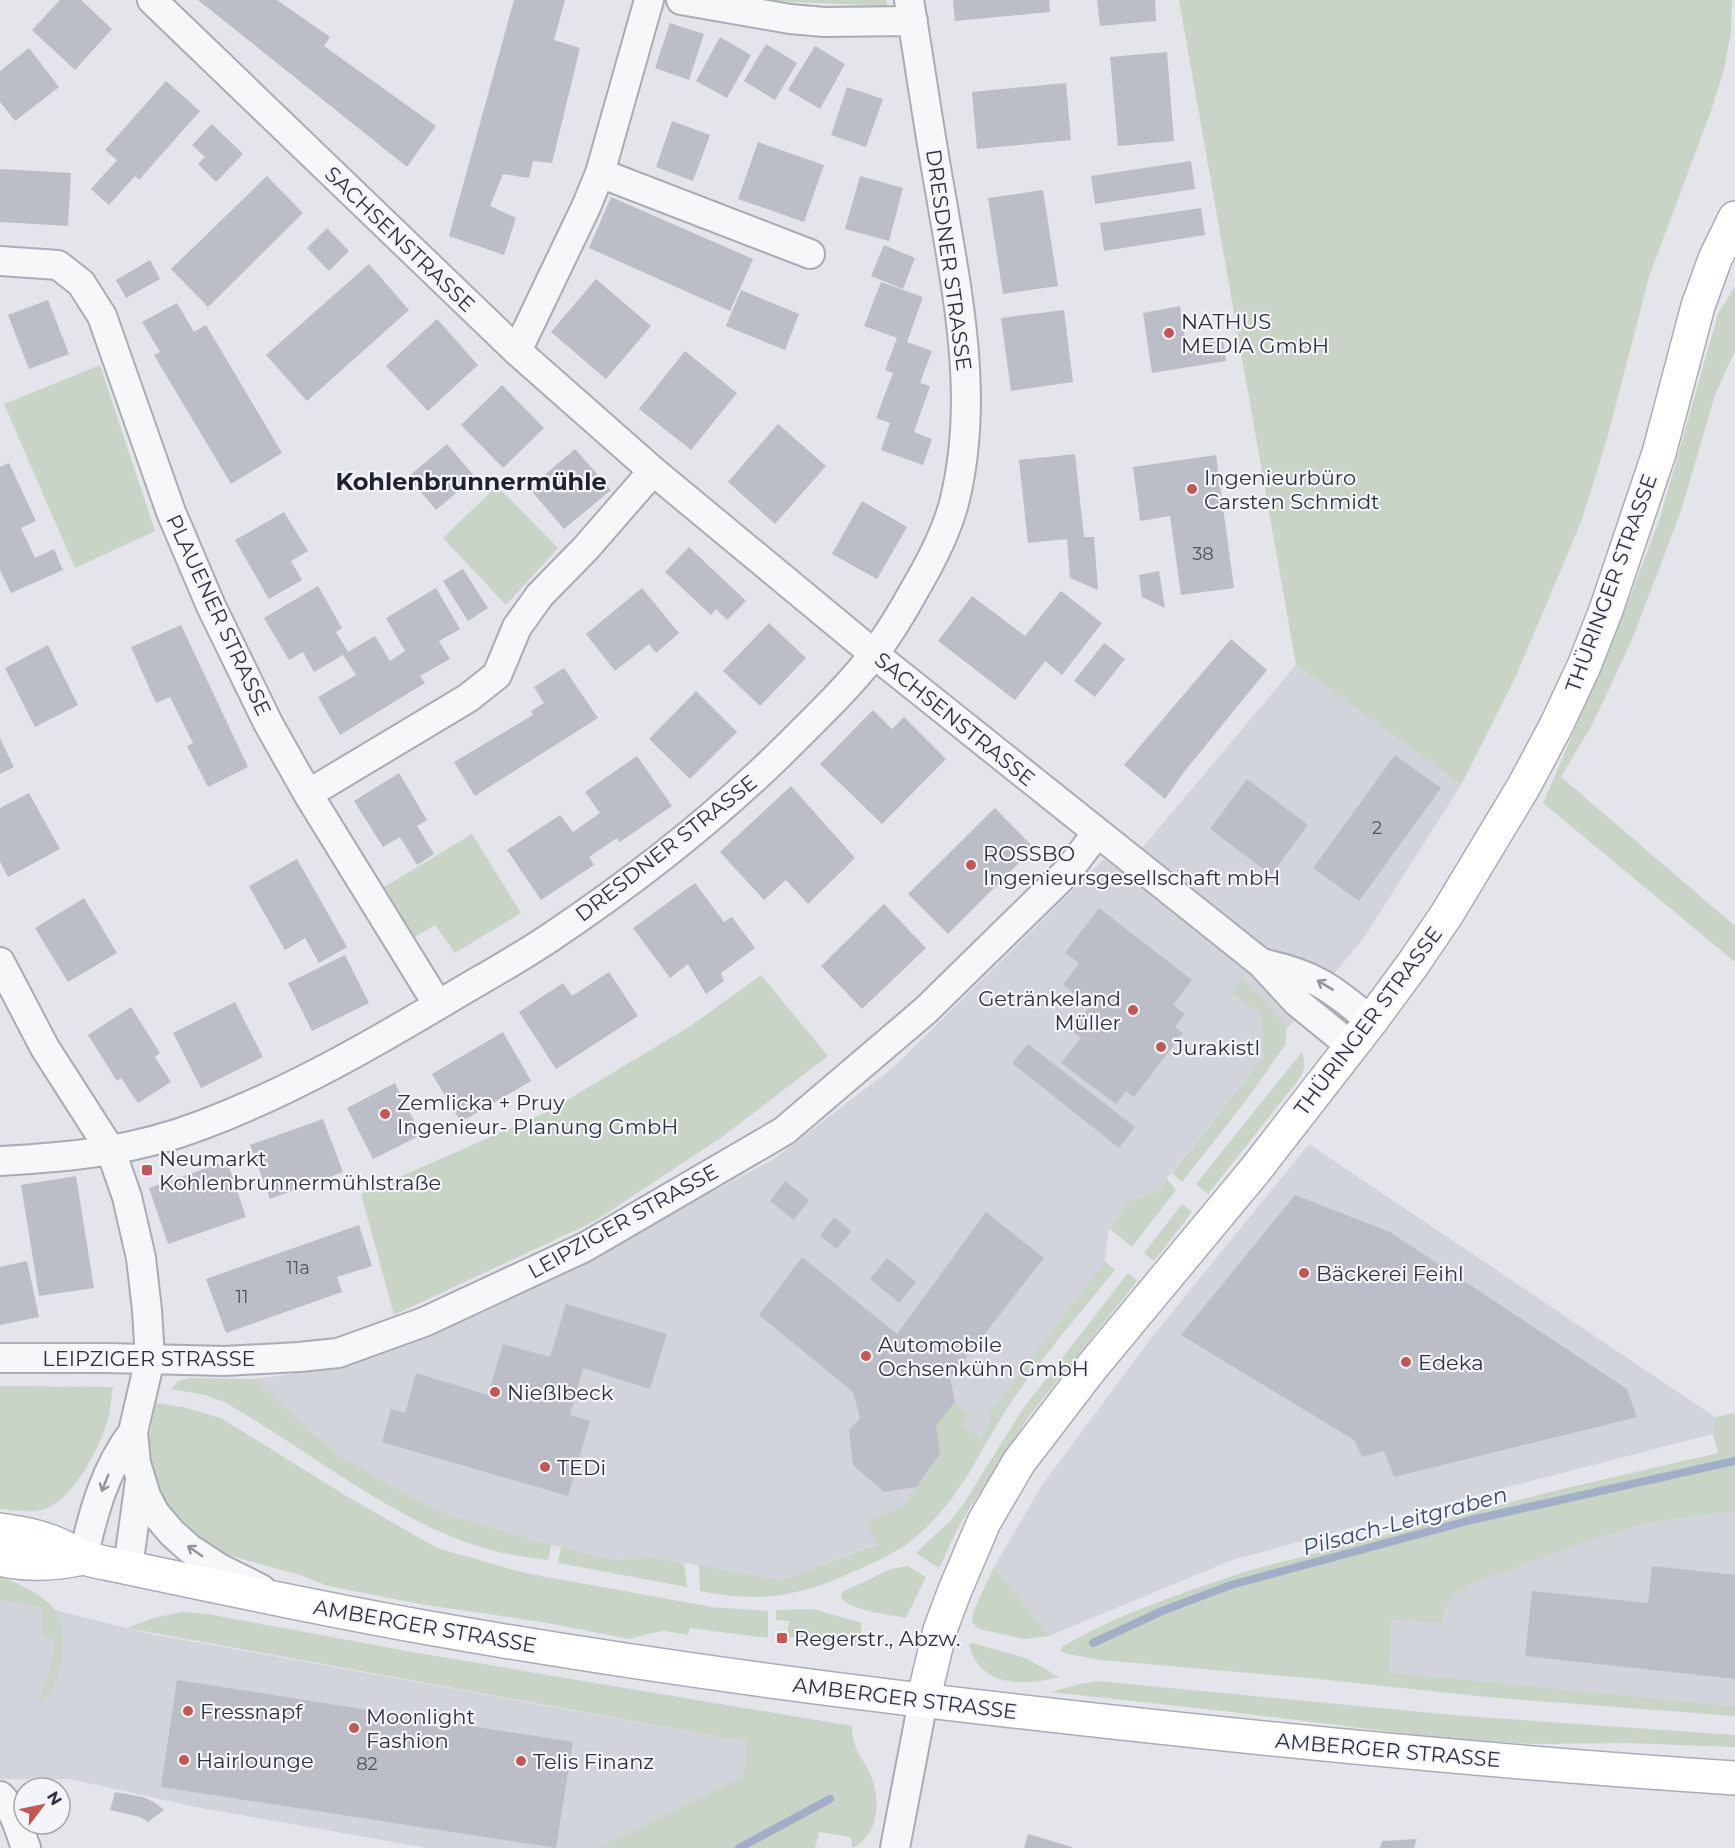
<svg xmlns="http://www.w3.org/2000/svg" width="1735" height="1848" font-family="Montserrat,sans-serif">
<rect width="100%" height="100%" fill="#e4e5eb"/>
<path fill="#d2d4dc" d="M1296,665L1461,785L1363,939L1264,1056L1156,1192L1128,1202L1109,1228L1105,1261L990,1412L991,1422L916,1528L782,1580L656,1558L608,1559L551,1545L447,1514L412,1497L343,1458L299,1423L255,1379L333,1368L410,1343L621,1240L774,1159L895,1066L1104,859L1122,872Z
M1309,1144L1715,1417L1713,1434L1395,1516L1232,1560L1049,1636L994,1567L1042,1485L1152,1337Z
M1735,1511V1706L1389,1672L1390,1620L1442,1624L1449,1600L1464,1589L1478,1581L1575,1545L1647,1523Z
M0,1600L55,1610L146,1633L747,1742L743,1776L597,1848H427L196,1807L70,1779H0Z"/>
<path fill="#c7d4c6" d="M765,0H886L887,6L769,1Z
M1179,0H1732L1731,32L1724,70L1711,111L1649,277L1607,439L1581,522L1516,676L1461,785L1296,665Z
M1735,286V351L1715,395L1681,511L1633,637L1593,723L1561,777L1735,926V962L1543,803L1616,634L1660,518L1718,314Z
M100,365L155,531L75,568L4,404Z
M497,486L558,548L506,605L443,538Z
M472,834L521,913L455,953L435,925L415,937L384,887Z
M761,975L828,1056L722,1137L595,1221L394,1315L361,1194L549,1111L692,1025Z
M1242,978L1262,997L1283,1023L1286,1030V1044L1244,1103L1182,1182L1172,1173L1264,1056L1261,1014L1231,992Z
M1302,1052C1305,1061 1305,1070 1300,1078L1208,1194L1196,1184Z
M1167,1179L1176,1190L1132,1247L1109,1228L1128,1202L1156,1192Z
M1182,1204L1192,1212L1154,1261L1144,1253Z
M1105,1261L1115,1270C1078,1316 1038,1361 1006,1410C984,1444 967,1483 940,1513C912,1545 892,1555 855,1571C797,1597 763,1603 700,1591L699,1565L782,1580L877,1544L866,1523L904,1505L940,1454L936,1426L955,1402L970,1414L963,1425L980,1438L990,1422V1412Z
M1128,1273L1137,1281L1029,1416L961,1522L939,1568L916,1553L951,1520L964,1503L1022,1410Z
M190,1378L255,1379L299,1422L343,1458L412,1497L447,1514L551,1545L548,1560C519,1556 490,1552 463,1541C379,1510 302,1446 224,1402L205,1395L171,1389L178,1381Z
M0,1386L113,1387C111,1398 111,1409 108,1419C101,1446 71,1504 42,1510C28,1513 14,1510 0,1509Z
M156,1403L183,1407L221,1418L348,1497L437,1548L525,1573L712,1607L768,1611V1638L690,1628L688,1635L664,1631L651,1633L629,1639L542,1622L425,1605L328,1586L303,1576L224,1554L208,1547L175,1517L162,1493L150,1462L149,1439Z
M1735,1413V1511L1647,1523L1577,1545L1478,1581C1454,1594 1448,1597 1442,1624L1391,1620L1389,1672L1735,1706V1716L1486,1697L1319,1679L1101,1660L1067,1654L1060,1651L1062,1647C1117,1614 1190,1590 1251,1570L1558,1490L1718,1453L1713,1434L1715,1417Z
M561,1547L608,1559L656,1558L684,1563L687,1587L558,1563Z
M908,1566L926,1577L906,1618C889,1614 851,1611 841,1598L842,1593L846,1590L891,1569Z
M994,1567L1049,1636L1024,1639L979,1629L972,1622L973,1612Z
M0,1577C16,1582 45,1595 55,1610C69,1631 63,1690 39,1702L51,1666L55,1639L42,1636L43,1608L0,1600Z
M813,1609L862,1623L859,1647L787,1637L789,1621L776,1620V1610Z
M182,1612L208,1614L412,1652L852,1726C852,1750 864,1758 872,1778C881,1803 878,1836 852,1848L851,1837L819,1832L815,1848H597L743,1776L747,1742L127,1628L154,1618Z
M972,1643L1026,1658L1059,1677C1025,1686 980,1688 969,1645Z
M1098,1681L1464,1716L1735,1735V1747L1626,1743L1533,1744L1442,1738L1215,1710L1050,1692L1080,1684Z"/>
<g fill="none" stroke-linecap="round" stroke-linejoin="round">
<path stroke="#a2aec7" stroke-width="8" d="M1093,1643L1162,1611L1231,1585L1471,1520L1735,1461
M739,1848L830,1799"/>
</g>
<path fill="#bbbec7" d="M60,0H81L112,29L75,70L32,30Z
M198,0H277L330,37L324,46L436,126L407,167Z
M514,0H565L554,40L580,48L552,163L533,161L529,178L503,174L490,206L516,218L504,255L449,236Z
M953,0H1049L1050,12L955,21Z
M1097,0H1155L1156,21L1100,26Z
M670,23L704,34L689,80L655,68Z
M720,37L751,55L727,98L696,81Z
M766,44L797,63L775,100L744,81Z
M815,46L845,64L820,109L788,90Z
M29,48L59,87L15,121L0,102V71Z
M1167,52L1174,141L1118,146L1110,57Z
M166,81L200,111L139,180L135,176L109,205L91,189L117,160L105,150Z
M1066,83L1071,140L977,149L972,92Z
M847,87L883,99L866,147L831,135Z
M672,121L710,135L693,181L656,167Z
M212,124L243,154L216,182L198,164L205,157L192,145Z
M758,142L824,165L804,222L738,199Z
M1191,161L1195,189L1095,204L1091,176Z
M0,169L71,173L68,226L0,222Z
M267,176L303,213L208,307L171,269Z
M860,176L903,188L889,241L845,229Z
M1043,190L1058,286L1003,294L988,198Z
M611,197L753,259L730,311L589,248Z
M1201,208L1205,235L1104,251L1100,223Z
M327,228L349,251L329,271L307,248Z
M884,245L915,258L903,289L871,276Z
M150,260L160,279L126,298L116,280Z
M369,264L409,310L307,401L266,355Z
M596,279L651,326L606,379L551,332Z
M881,282L923,297L907,342L932,351L920,383L930,386L914,432L932,439L923,465L881,450L890,423L876,418L893,373L885,370L897,338L864,326Z
M741,290L799,314L785,350L726,326Z
M48,300L69,354L29,369L8,315Z
M177,303L194,332L206,325L282,453L231,484L154,355L160,352L142,322Z
M1180,306L1186,345L1223,339L1226,361L1152,373L1143,313Z
M1064,310L1073,382L1011,391L1001,318Z
M437,319L478,365L428,411L386,366Z
M685,351L737,393L691,450L639,409Z
M502,385L544,428L503,468L461,425Z
M778,424L826,466L775,524L728,482Z
M447,444L475,477L436,510L408,477Z
M575,449L611,490L564,529L529,488Z
M1075,454L1084,537H1094L1098,590L1070,578L1067,539L1028,543L1019,460Z
M1216,455L1234,588L1181,595L1170,516L1140,521L1133,467Z
M9,463L36,521L21,528L35,558L54,549L63,570L11,593L0,570V467Z
M862,501L907,527L877,579L832,554Z
M284,512L308,551L291,561L302,580L269,599L235,540Z
M689,547L746,601L727,620L716,609L711,615L665,572Z
M463,569L488,608L468,621L443,581Z
M1159,571L1165,608L1142,597L1139,575Z
M318,586L342,628L336,632L348,652L375,636L390,661L405,651L386,618L436,588L460,629L439,641L450,659L420,676L425,683L340,735L318,697L356,675L343,655L314,672L303,652L289,660L264,618Z
M642,588L679,633L656,653L649,644L615,671L586,634Z
M1061,591L1102,623L1062,675L1045,661L1015,700L938,641L972,596L1025,636Z
M769,623L806,658L760,706L723,671Z
M181,625L248,767L208,787L187,746L193,743L170,697L156,703L131,647Z
M1231,639L1267,670L1184,772L1165,799L1124,765Z
M1104,643L1125,659L1095,697L1074,681Z
M48,645L78,705L35,727L5,668Z
M564,668L598,718L475,796L454,762L533,715L531,711L544,703L534,687Z
M696,691L737,732L690,779L649,739Z
M873,710L892,729L904,717L946,759L882,824L820,764Z
M0,738L14,767L0,774Z
M1395,755L1441,788L1359,901L1313,868Z
M637,756L672,806L620,842L617,838L589,857L594,865L541,900L507,850L560,815L573,832L600,813L585,792Z
M399,773L427,820L417,826L434,854L417,865L400,837L383,847L354,801Z
M1247,779L1308,825L1271,875L1210,829Z
M791,786L855,858L808,904L786,880L764,900L720,852Z
M29,793L60,849L8,877L0,862V808Z
M995,808L1034,848L948,934L908,894Z
M297,859L347,947L319,963L305,938L285,950L249,886Z
M695,883L724,922L732,917L755,948L721,973L724,981L706,994L688,964L670,978L633,928Z
M84,898L117,953L68,982L35,928Z
M884,904L926,948L862,1009L821,966Z
M1099,908L1192,980L1173,1005L1185,1014L1175,1027L1183,1033L1134,1097L1126,1091L1116,1104L1061,1063L1081,1038L1072,1031L1090,1006L1063,985L1079,963L1065,953Z
M345,955L369,1003L312,1031L288,983Z
M609,972L638,1016L556,1069L519,1012L563,983L572,996Z
M235,1002L263,1057L201,1088L173,1033Z
M131,1007L160,1053L155,1057L171,1082L138,1103L121,1078L117,1081L88,1035Z
M503,1032L531,1081L461,1122L432,1074Z
M1028,1044L1135,1127L1119,1148L1012,1063Z
M395,1083L421,1135L373,1159L347,1108Z
M323,1119L343,1172L270,1199L250,1145Z
M227,1161L246,1217L168,1244L149,1188Z
M76,1176L94,1288L39,1296L21,1185Z
M785,1181L809,1200L794,1220L770,1201Z
M1295,1195L1390,1232L1627,1389L1637,1417L1394,1477L1384,1451L1362,1457L1354,1440L1181,1335Z
M986,1212L1044,1258L950,1378L955,1402L936,1426L940,1454L916,1487L884,1492L853,1465L849,1430L860,1418L853,1392L759,1315L802,1257L897,1334Z
M834,1217L851,1231L837,1249L820,1236Z
M359,1225L372,1266L337,1277L342,1292L226,1333L206,1279Z
M887,1258L916,1282L899,1303L870,1279Z
M27,1261L39,1317L0,1325V1267Z
M566,1304L667,1334L650,1389L583,1368L570,1415L590,1421L568,1496L382,1442L391,1409L405,1413L416,1373L488,1395L503,1344L550,1357Z
M1652,1566L1735,1575V1679L1525,1656L1532,1591L1648,1603Z
M177,1680L573,1742L556,1848L161,1787Z
M115,1792L143,1797L154,1802L164,1810L148,1822L140,1817L110,1810Z
M1028,1834L1072,1847V1848H1024Z
M1417,1839L1414,1848H1380L1382,1841Z"/>
<g fill="none" stroke-linecap="round" stroke-linejoin="round">
<defs>
<path id="street" d="M152,0L517,351L653,471L874,654L1261,963L1297,1002L1351,1046
M681,0L790,19L824,22L913,21
M600,173L810,254
M0,261L58,265L81,283L102,316L171,512L211,606L268,723L308,794L438,1005
M517,351L586,207L600,173L649,0
M308,794L468,698L497,675L517,627L540,595L586,548L653,471
M0,962L45,1048L111,1151L127,1197L141,1258L147,1310L150,1359L133,1432L136,1463L146,1496L155,1513L172,1533L190,1549L219,1568L261,1589
M1261,963C1313,974 1331,987 1371,1021
M0,1161C73,1157 134,1151 202,1125C292,1091 373,1044 455,995C487,976 520,958 551,937C639,878 723,812 798,736C824,710 851,684 874,654C889,634 903,611 915,589C931,562 946,533 954,503C980,400 958,297 941,196C929,131 920,65 909,0
M0,1358H107L224,1361L299,1357L338,1353L424,1322L585,1247L784,1131L926,1010L1068,871L1097,833
M83,1558C93,1513 105,1469 133,1432
M128,1567L140,1481
M0,1796C15,1810 19,1829 26,1848
M895,1848L923,1701"/>
<path id="secondary" d="M0,1530C21,1533 40,1536 59,1545C70,1550 80,1557 91,1560C204,1584 316,1608 429,1628C620,1662 812,1688 1006,1710C1248,1738 1491,1762 1735,1778
M0,1559C29,1566 55,1564 83,1558
M923,1701L940,1630L955,1590L984,1522L1019,1462L1091,1368L1256,1169L1371,1021L1413,964L1447,914L1524,786L1556,726L1584,666L1606,610L1659,453L1698,306L1715,259L1735,218"/>
</defs>
<use href="#street" stroke="#a9abb5" stroke-width="32"/>
<use href="#secondary" stroke="#a9abb5" stroke-width="36"/>
<use href="#street" stroke="#f6f7f9" stroke-width="28"/>
<use href="#secondary" stroke="#fff" stroke-width="33"/>
</g>
<defs><path id="oneway-shaft" d="M-6 0H5M1.5-3L5.5 0L1.5 3" fill="none" stroke-width="1.6" stroke-linecap="round" stroke-linejoin="round" transform="scale(1.5)"/></defs>
<g stroke="#92949d">
<use href="#oneway-shaft" transform="translate(1325 985) rotate(-149)"/>
<use href="#oneway-shaft" transform="translate(105 1483) rotate(112)"/>
<use href="#oneway-shaft" transform="translate(195 1551) rotate(-145)"/>
</g>
<g fill="#c35755" stroke="#f3f5f8" stroke-width="2">
<circle cx="1169" cy="333" r="6"/>
<circle cx="1192" cy="489" r="6"/>
<circle cx="971" cy="865" r="6"/>
<circle cx="1133" cy="1010" r="6"/>
<circle cx="1161" cy="1047" r="6"/>
<circle cx="385" cy="1114" r="6"/>
<rect x="141" y="1164" width="12" height="12" rx="3"/>
<circle cx="1304" cy="1273" r="6"/>
<circle cx="866" cy="1356" r="6"/>
<circle cx="1406" cy="1362" r="6"/>
<circle cx="495" cy="1392" r="6"/>
<circle cx="545" cy="1467" r="6"/>
<rect x="776" y="1632" width="12" height="12" rx="3"/>
<circle cx="188" cy="1711" r="6"/>
<circle cx="354" cy="1728" r="6"/>
<circle cx="184" cy="1760" r="6"/>
<circle cx="521" cy="1761" r="6"/>
</g>
<g text-anchor="middle" dominant-baseline="central" stroke-width="4.5" stroke-linejoin="round" paint-order="stroke">
<g font-size="18" fill="#505462">
<text x="1203" y="554">38</text>
<text x="1377" y="828">2</text>
<text x="298" y="1268">11a</text>
<text x="242" y="1297">11</text>
<text x="367" y="1764">82</text>
</g>
<g font-size="21" fill="#2d3141" stroke="#f3f5f8">
<text transform="translate(400 239) rotate(44)">SACHSENSTRASSE</text>
<text transform="translate(949 260) rotate(82)">DRESDNER STRASSE</text>
<text transform="translate(1611 583) rotate(-70)">THÜRINGER STRASSE</text>
<text transform="translate(219 615) rotate(65)">PLAUENER STRASSE</text>
<text transform="translate(955 719) rotate(39)">SACHSENSTRASSE</text>
<text transform="translate(666 848) rotate(-38)">DRESDNER STRASSE</text>
<text transform="translate(1368 1021) rotate(-53)">THÜRINGER STRASSE</text>
<text transform="translate(623 1221) rotate(-29)">LEIPZIGER STRASSE</text>
<text x="149" y="1358">LEIPZIGER STRASSE</text>
<text transform="translate(425 1626) rotate(10)">AMBERGER STRASSE</text>
<text transform="translate(905 1698) rotate(7)">AMBERGER STRASSE</text>
<text transform="translate(1388 1750) rotate(5)">AMBERGER STRASSE</text>
</g>
<g font-size="21" fill="#2d3141" stroke="#f3f5f8" text-anchor="start">
<text x="1181" y="321">NATHUS<tspan x="1181" dy="24">MEDIA GmbH</tspan></text>
<text x="1204" y="477">Ingenieurbüro<tspan x="1204" dy="24">Carsten Schmidt</tspan></text>
<text x="983" y="853">ROSSBO<tspan x="983" dy="24">Ingenieursgesellschaft mbH</tspan></text>
<text x="1121" y="998" text-anchor="end">Getränkeland<tspan x="1121" dy="24">Müller</tspan></text>
<text x="1173" y="1047">Jurakistl</text>
<text x="397" y="1102">Zemlicka + Pruy<tspan x="397" dy="24">Ingenieur- Planung GmbH</tspan></text>
<text x="159" y="1158">Neumarkt<tspan x="159" dy="24">Kohlenbrunnermühlstraße</tspan></text>
<text x="1316" y="1273">Bäckerei Feihl</text>
<text x="878" y="1344">Automobile<tspan x="878" dy="24">Ochsenkühn GmbH</tspan></text>
<text x="1418" y="1362">Edeka</text>
<text x="507" y="1392">Nießlbeck</text>
<text x="557" y="1467">TEDi</text>
<text x="794" y="1638">Regerstr., Abzw.</text>
<text x="200" y="1711">Fressnapf</text>
<text x="366" y="1716">Moonlight<tspan x="366" dy="24">Fashion</tspan></text>
<text x="196" y="1760">Hairlounge</text>
<text x="533" y="1761">Telis Finanz</text>
</g>
<g font-size="22" font-style="italic" fill="#3a4a72" stroke="#f3f5f8">
<text transform="translate(1405 1521) rotate(-15)">Pilsach-Leitgraben</text>
</g>
<g font-size="24" font-weight="bold" fill="#1f2233" stroke="#f3f5f8">
<text x="471" y="481">Kohlenbrunnermühle</text>
</g>
</g>
<g transform="translate(42 1806) rotate(58)"><circle r="28" fill="#f3f5f8" stroke="#a4a7af" stroke-width="1.5"/>
<path d="M0-4.5L10 22L0 15L-10 22Z" fill="#c35755"/>
<text y="-9" font-size="16" font-weight="bold" text-anchor="middle" fill="#2d3141">N</text>
</g>
</svg>
